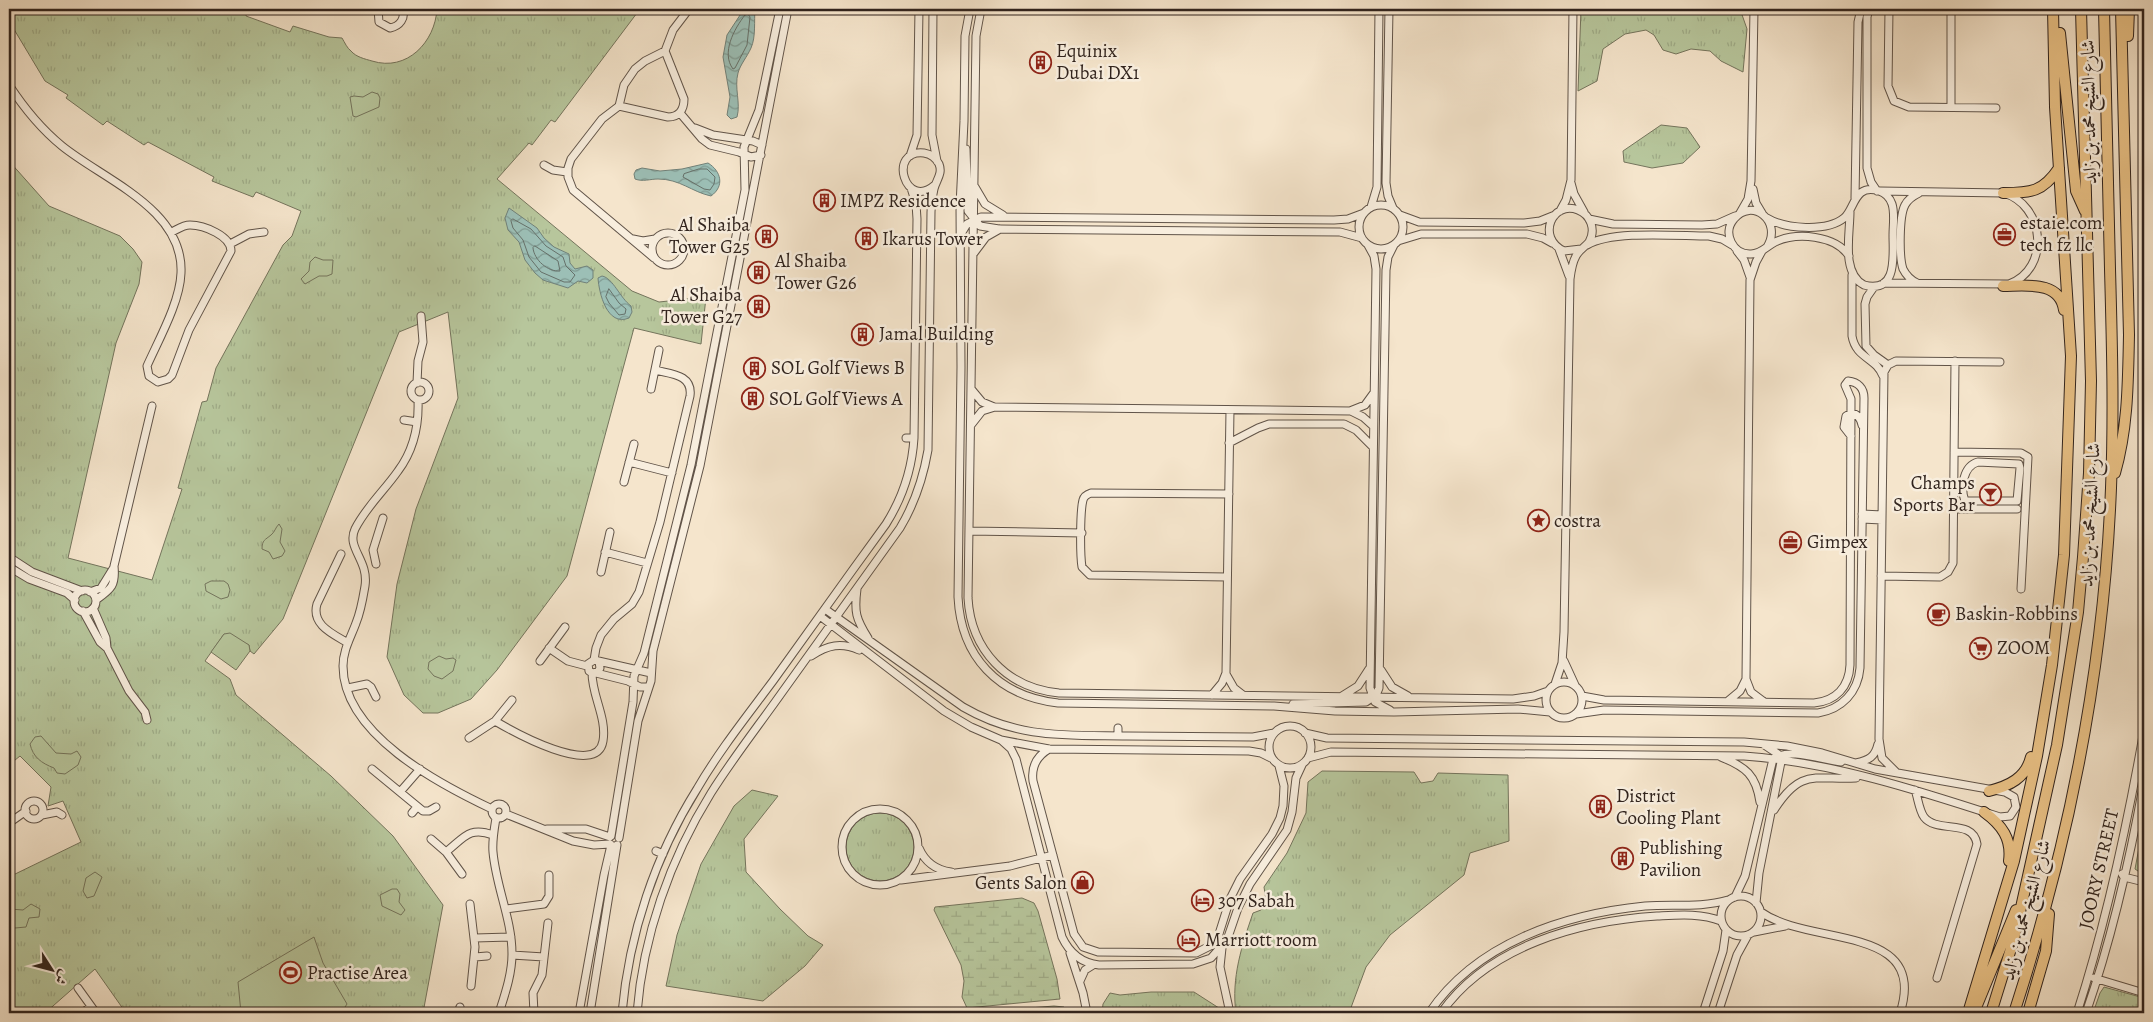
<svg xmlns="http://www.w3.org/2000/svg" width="2153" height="1022" font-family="Alegreya,Amiri,serif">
<defs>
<pattern id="grass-tufts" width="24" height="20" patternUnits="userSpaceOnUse" patternTransform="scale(1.25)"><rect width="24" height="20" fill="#b7c69c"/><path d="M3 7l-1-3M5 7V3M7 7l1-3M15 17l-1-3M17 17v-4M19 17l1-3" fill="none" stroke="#9eaa86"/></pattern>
<pattern id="wetland-marsh" width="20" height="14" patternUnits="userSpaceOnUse" patternTransform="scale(1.25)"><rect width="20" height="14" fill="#b7c69c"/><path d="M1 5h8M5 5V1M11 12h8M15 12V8" fill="none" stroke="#9eaa86"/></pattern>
<pattern id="water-waves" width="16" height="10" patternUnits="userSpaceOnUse" patternTransform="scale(1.25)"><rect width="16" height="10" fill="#9cbfb6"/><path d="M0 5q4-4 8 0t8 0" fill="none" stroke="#809b93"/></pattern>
</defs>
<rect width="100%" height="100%" fill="#f5e5cc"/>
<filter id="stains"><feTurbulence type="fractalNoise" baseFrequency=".004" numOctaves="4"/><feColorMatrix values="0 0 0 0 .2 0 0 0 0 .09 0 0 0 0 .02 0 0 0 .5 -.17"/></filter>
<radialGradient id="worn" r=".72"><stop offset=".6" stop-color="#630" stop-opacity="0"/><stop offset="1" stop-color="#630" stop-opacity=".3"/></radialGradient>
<path fill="url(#grass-tufts)" stroke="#74745c" d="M9,9H247L246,16L290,32L293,26L329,37L342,38C345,43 347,48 351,51C356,57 365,59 372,61C407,72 435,42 437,9H640L555,122L551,120L532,145L529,143L497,179L632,291L659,302L706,297L701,344L634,328L567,576L497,670L471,699L438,713H423L404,695L387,657L397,584L416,509L458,398L448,312L399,332L283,619L254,654L250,651L249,645L224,634L205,661L230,679L236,695L331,776L393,836L443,905L423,1013H126L95,969L45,1013H9V877L81,842L63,801L48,806L51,787L20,756L9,765V161L49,206L120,236L133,249L142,262L139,284L116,343L68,558L152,580L182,489L178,488L202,402L207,401L216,368L283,245L292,236L301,211L256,192L253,197L212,181L214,177L148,142L144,145L107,121L103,125L66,98L68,95L45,81L9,21Z
M1581,9H1740L1747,29L1743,72L1721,61L1710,51L1691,49L1676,54L1663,50L1654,35L1646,30L1625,34L1603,49L1597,81L1578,91Z
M1661,125L1687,128L1700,147L1683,163L1652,168L1624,162L1623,151Z
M1322,771L1414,772L1421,783L1433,781L1438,773L1508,775L1509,841L1470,853L1464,875L1390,935L1366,967L1349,1013H1236C1231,978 1242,945 1253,913L1261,910L1266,900L1264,887L1287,853L1306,813L1308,782Z
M752,790L778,796L744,839L746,872L780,909L808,936L823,945L805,966L763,1001L666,986L677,935L701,864L734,806Z
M846 847a34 34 0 1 1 68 0a34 34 0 1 1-68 0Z
M2144,821V875L2135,869Z
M2104,987L2144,998V1013H2093L2100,993Z
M1151,992H1194L1222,1010V1013H1102L1103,1004L1110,993L1120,995Z"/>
<path fill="url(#wetland-marsh)" stroke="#74745c" d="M1022,898L1034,903L1038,911L1057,979L1060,999L967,1008L962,997L964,981L961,965L934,910L935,907Z
M1054,1006L1064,1007L1067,1013H969Z"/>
<path fill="#b7c69c" stroke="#74745c" d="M372,92L378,94L380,98L379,107L356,117L353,116L350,97L354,96L363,97Z
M315,257L323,260H333L332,274L327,276H319L305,284L301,279L309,271L310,262Z
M279,524L282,529L280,542L285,551L282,556L273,559L269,552L262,549C262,540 265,540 271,535C275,532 275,528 279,524Z
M211,581H224L228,584L230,590L228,597L221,599L206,591L205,584Z
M230,633L249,645L250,651L236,670L211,652L224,634Z
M439,656L446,659L453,658L456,660L453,671L442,679L434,676L428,669L429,662Z
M41,736L56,753L71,754L77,751L81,757L78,765L65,774L57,773L54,768C41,763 33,757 30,744L35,737Z
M95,872L102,877L94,896L87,898L83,891L86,878Z
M392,889H397L400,894L399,902L405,910L401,915L382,906L380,895Z
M31,904L40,909L39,917L29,918L26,927L15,928C11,922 7,917 10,909L23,910Z
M314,937L323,963L347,1004L341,1013H241L238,982Z"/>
<path fill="url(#water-waves)" stroke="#718179" d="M744,9H755C754,21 756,37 751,48C747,57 740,65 738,73C734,88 741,103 737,117L731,119L727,115L730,97L723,57L727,35Z
M708,163C721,171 725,186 711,196C692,192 680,179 658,179C650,179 643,182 635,179L634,174L636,170L642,168L660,171L682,169Z
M509,208L537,228L544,238L554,247L569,254L570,263L575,269L587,266L593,270V278L587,283L578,281L568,288L543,280L535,273L525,260L519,242L508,230L505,218Z
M602,276C613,278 620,298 631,306L632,312L629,318C607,327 599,293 598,278Z"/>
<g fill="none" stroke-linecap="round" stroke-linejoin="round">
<path stroke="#66716a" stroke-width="1" d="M745,15L748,14L750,17L747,45L735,68L733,69C721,53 734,29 745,15Z
M699,169H707L715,177L714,184L710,190L704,189L683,177L684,174Z
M513,219L531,229L546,246L563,257L566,266L575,275L570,282H564L541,272L529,257L523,240L513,228L511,221Z
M535,246L558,261L560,271C548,272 534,260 533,248Z
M609,289L619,303L626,309L625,314L619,315L609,303L606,297Z"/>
<defs>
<path id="minor" d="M378,9L379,22L390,28C400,26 406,18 402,9
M933,9L932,135L937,161
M970,9L965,36L964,121L960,206L961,367L958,597C961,657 998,696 1058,703L1274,706L1335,711L1394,712L1518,709L1550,712
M981,9L976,36L968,598C971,650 1007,688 1059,693L1513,699L1534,696L1548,691
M1389,9L1386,183L1388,196L1393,208
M1869,9L1867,17V168L1871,182L1877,191
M1889,9L1888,86L1894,101L1909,107L1996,108
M9,85C24,108 40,128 62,146C104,180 184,209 181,273C180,302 159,339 147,366L149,376L158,382L168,379L172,375L189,330L231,251C231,236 204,225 190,225C183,225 178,229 172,232
M619,106L668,117C679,117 684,110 684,99L665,51
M1951,107V9
M680,113L702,139L710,145L739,152L751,157L761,155
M695,128L713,135L753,141L762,145
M966,149L968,211L980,226L999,229
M910,156L917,135L919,9
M544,165L553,170L567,172
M1571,183L1574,194L1584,212
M975,187L985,204L1003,215
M1753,189L1756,203L1762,213
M1880,191L2003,193C2045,204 2051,269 2009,284L1884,283
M1855,198L1858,22L1861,9
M1359 227a22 22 0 1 1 44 0a22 22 0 1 1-44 0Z
M1371,207L1377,187L1379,9
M1560,211L1566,200L1571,180L1573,9
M1740,213L1748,199L1751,181L1754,9
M1400,215L1419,222L1524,223L1540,221L1555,215
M1767,218C1785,229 1827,232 1844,218C1855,209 1854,183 1879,191C1885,193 1890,198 1892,204C1895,213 1893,225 1893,235C1893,256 1898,294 1864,285C1841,273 1850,234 1850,212
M1589,219L1613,224L1702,225L1717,224L1735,216
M652 249a16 16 0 1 1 32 0a16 16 0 1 1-32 0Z
M961,234L967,224L981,217L1334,220L1348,219L1364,213
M633,239L643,241L655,239
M1398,241L1421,234H1527L1543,238L1552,243
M230,244L249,234L264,232
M1368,245L1374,256L1376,269L1370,688L1375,702L1390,710
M1587,245C1613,230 1677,236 1709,236L1722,239L1732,245
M1767,247C1783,221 1752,197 1734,219C1722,233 1733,255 1751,254C1761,254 1767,246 1775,242C1797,232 1835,235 1849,256
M1559,249L1569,276
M1737,251L1744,260L1750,277
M1762,251L1756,262L1750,280L1746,679L1751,692L1763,701
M974,253L986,237L1000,229L1340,232L1362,238
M654,258L573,190L568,177V168L571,159L602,119L619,106L624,85L635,69L645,61L665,51L673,30L689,9
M1852,275V336C1856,359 1876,357 1883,376
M1917,283C1911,280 1906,275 1903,269C1899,257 1899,216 1905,205C1908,199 1913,196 1919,193
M1874,287L1867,297L1865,304L1866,346L1874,355L1888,365
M411 391a9 9 0 1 1 18 0a9 9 0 1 1-18 0Z
M417,383L418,361L423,342L421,316
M651,389L659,350
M972,390L982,402L994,407
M418,400C419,425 413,451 398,471C384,491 366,507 355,529C346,548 369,560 365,586C363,598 361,611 356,623C351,637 343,650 343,666C343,734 439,784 492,809
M1351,411L1363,417L1373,426
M404,420L417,422
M971,425L982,411L995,407L1350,411L1365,405L1373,394
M1851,436L1844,427L1846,416L1851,413C1858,414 1861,419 1862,425
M906,438H914
M1229,443L1258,428L1269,424H1344L1356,430L1373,447
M1954,452L2021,453L2028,457L2021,589
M629,462L672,473
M1978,462L2019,464L2020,468L2017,501H1965C1960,488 1963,466 1978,462Z
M624,482L634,444
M1953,509H2017
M1862,514L1882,515
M1862,519L1882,520
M969,531L1082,533
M605,552L647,563
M341,554L317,604C311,625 333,634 348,643
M9,557L32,572L82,591
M376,564L373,550L383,518
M9,567L29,579L67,593L75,600
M601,572L610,532
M1881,576L1940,577L1948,572L1953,563L1955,361
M1227,577L1090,575L1082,567C1080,555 1080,511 1083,500C1084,496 1088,494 1091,493L1229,494
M857,589C854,612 856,619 868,638
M74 601a11 11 0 1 1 22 0a11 11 0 1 1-22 0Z
M90,592L101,588L114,567
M96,600C111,589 116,586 114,566L152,406
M93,608L106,638L107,648L129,691L145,712L147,720
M825,609L963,707C1018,739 1065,735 1127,736C1169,736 1211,737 1253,737L1274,733
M83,611L100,642L107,648
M820,616L944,711L971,727L1001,740L1049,749L1249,751L1261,753L1271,758
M549,648L568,661L587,666
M811,656C828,645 841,642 859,650
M594,660L596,648L601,635L614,619L632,604L639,592L660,522L690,396C693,374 670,374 655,370
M540,661L565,627
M1564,661L1575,685
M599,662L600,668L598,672L592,673L589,671L588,664L594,660L651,673
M1381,670L1392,687L1408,696
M596,673L628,681L640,687H648
M1226,674L1234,688L1243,695
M1546 700a18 18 0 1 1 36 0a18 18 0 1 1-36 0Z
M1555,684L1562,663L1564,632L1570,279C1571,271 1572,263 1576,256C1579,250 1585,247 1589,242C1596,230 1591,215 1578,210C1552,200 1536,238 1564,251L1581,249
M348,688L367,684L371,687L376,697
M1212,695L1222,683L1226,673L1230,410
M1342,696L1358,686L1369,669
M1728,701L1740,691L1746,679
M1293,704L1366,702L1376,695L1379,688L1386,270L1388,257L1394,245
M1576,714L1604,710L1818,713C1842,709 1858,692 1860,668L1864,398C1864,388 1858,382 1848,381L1845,385L1851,399L1850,665C1849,687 1836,701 1814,703L1604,700L1582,696
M495,721C512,731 597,779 603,741C607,718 592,696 592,673
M1269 747a21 21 0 1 1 42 0a21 21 0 1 1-42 0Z
M1118,728V736
M1305,733L1327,738L1744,742L1787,746L1822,753L1875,769L2005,792L2014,797L2016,807L2010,816L2000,817C1917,790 1831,762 1744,756L1331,752L1308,758
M469,738L495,721L512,700
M1001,740L1011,749L1016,759L1062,937C1069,952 1081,963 1099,965L1193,964L1211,958L1227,940L1238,908L1250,884L1287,830L1292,812L1296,778L1302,765
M1049,749C1037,756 1031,766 1033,781L1074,934L1083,947L1098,952L1196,953L1212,945L1218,937L1230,899L1240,879L1272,834L1280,818L1283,806L1284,786L1279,766
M1721,757C1746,767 1756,775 1760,802
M1856,763C1869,760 1875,757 1878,744
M372,769L423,811H429L436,807
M1896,772L1882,758L1879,739L1884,372L1888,365L1896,361L2000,362
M1915,790C1918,798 1919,810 1924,817C1937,834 1973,818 1977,844L1937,978
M400,792L420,769
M25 810a9 9 0 1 1 18 0a9 9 0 1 1-18 0Z
M492 811a7 7 0 1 1 14 0a7 7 0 1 1-14 0Z
M842 847a38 38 0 1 1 76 0a38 38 0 1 1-76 0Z
M1774,810C1801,768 1814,780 1856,778
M412,813L417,807
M506,814L573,841L594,845L610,844
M42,815L57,812L62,815
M496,818C494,830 492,841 493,852C496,887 512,919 512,954C512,974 505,994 499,1013
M9,823L26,811
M547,829H586L610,837
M611,836L633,702L634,676L644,653L691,465L745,190L744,147L759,110L780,9
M619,838L638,721L651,681L653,651L700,466L788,9
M431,839L446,852L462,874
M919,848C925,862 936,870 951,872
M656,851L663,854
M446,852C464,838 469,826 493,835
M2122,874L2124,877L2144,882
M901,880L1010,866L1053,855
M1721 916a20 20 0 1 1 40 0a20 20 0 1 1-40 0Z
M1735,897L1745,876L1773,759C1789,747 1822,760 1841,762
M1756,903L1759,873L1781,762L1778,754L1763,744
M470,904L475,947L471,986
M506,909L544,904L549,896V875
M1761,912C1810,947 1929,923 1900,1013
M1754,932L1785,926
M475,938L511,937
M1222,948L1220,967L1230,1013
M1070,953L1083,993L1087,1013
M512,955L544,957
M475,957L487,956
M2094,978L2144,993
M1080,981L1085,970L1093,965
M78,988L96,1013
M83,1013L91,1006
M458,1013L460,1007
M534,1013L533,993L542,975L548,923
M579,1013L604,875L611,845
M590,1013L617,845
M622,1013C629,934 655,856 697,789C719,751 747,716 773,681C811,628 848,576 886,524C903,497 912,470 914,438L917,219L916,204L911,188
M637,1013C643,936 670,859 711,793C733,758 759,725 783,691C822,637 861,583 900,528C915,503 923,479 928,450L931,212C931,204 932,197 934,189C936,180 943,174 939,164C936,158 930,154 924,153C887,149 905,211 935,185
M1429,1013C1476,943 1564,914 1645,906C1673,904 1701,908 1728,900
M1441,1013C1488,946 1579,921 1657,916C1678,915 1701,913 1721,921
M1703,1013L1723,951L1726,930
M1718,1013L1737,955L1748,935
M2077,1013C2107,920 2127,826 2144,730
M2086,1013C2112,938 2130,859 2144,781"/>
<path id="highway" d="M2060,33L2076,191L2085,211
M2128,36L2129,9
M2003,193C2031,193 2043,192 2059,168
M2003,286C2025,286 2060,280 2064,310
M2115,473C2128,428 2128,382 2129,335L2121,9
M1989,791C2009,786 2026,778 2031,757
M1984,812C2002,825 2012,839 2009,861
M1975,1010L2016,910
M1968,1013L2014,861L2037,756L2052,665L2064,555L2071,356L2055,107L2053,9
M1991,1013L2014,939L2057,745L2078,612L2083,557L2089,473L2091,381L2081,9
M2014,1013C2069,844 2104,667 2111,488C2114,415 2112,342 2110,269C2108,182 2106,95 2104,9
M2028,1013L2046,951L2049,914"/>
</defs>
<use href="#minor" stroke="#615449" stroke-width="9"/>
<use href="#highway" stroke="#30231d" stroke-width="12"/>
<use href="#minor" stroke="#f8eede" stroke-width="7"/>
<use href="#highway" stroke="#eac286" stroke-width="10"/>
</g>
<defs>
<symbol id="building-ring" viewBox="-11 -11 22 22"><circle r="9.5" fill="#f8eede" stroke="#8f2418" stroke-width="1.5"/><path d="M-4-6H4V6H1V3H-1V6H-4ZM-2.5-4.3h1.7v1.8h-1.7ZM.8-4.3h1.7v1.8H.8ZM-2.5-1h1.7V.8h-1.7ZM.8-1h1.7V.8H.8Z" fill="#8f2418"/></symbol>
<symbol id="office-ring" viewBox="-11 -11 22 22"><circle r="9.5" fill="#f8eede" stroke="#8f2418" stroke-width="1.5"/><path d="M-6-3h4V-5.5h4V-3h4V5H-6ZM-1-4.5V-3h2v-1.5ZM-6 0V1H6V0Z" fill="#8f2418"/></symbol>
<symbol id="bar-ring" viewBox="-11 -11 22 22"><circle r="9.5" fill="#f8eede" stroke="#8f2418" stroke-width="1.5"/><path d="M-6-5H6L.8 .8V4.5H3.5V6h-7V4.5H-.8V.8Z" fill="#8f2418"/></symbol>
<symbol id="sight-ring" viewBox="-11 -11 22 22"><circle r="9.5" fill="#f8eede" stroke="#8f2418" stroke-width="1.5"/><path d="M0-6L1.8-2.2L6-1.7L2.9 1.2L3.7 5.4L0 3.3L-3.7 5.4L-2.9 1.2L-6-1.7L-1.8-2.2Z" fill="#8f2418"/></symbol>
<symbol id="cafe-ring" viewBox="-11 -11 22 22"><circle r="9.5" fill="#f8eede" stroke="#8f2418" stroke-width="1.5"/><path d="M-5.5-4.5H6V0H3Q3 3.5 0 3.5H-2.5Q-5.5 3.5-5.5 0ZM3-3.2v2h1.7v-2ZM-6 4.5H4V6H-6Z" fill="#8f2418"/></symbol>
<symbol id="supermarket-ring" viewBox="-11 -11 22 22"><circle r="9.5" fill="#f8eede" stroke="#8f2418" stroke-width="1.5"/><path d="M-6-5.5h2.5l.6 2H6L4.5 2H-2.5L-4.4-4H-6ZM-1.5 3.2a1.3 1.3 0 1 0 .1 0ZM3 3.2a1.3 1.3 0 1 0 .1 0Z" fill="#8f2418"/></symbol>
<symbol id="shop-ring" viewBox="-11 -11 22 22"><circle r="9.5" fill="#f8eede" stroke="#8f2418" stroke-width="1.5"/><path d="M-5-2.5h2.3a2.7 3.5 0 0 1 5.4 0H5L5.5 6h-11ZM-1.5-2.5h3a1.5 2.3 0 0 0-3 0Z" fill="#8f2418"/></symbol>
<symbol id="hotel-ring" viewBox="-11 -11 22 22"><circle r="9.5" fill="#f8eede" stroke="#8f2418" stroke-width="1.5"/><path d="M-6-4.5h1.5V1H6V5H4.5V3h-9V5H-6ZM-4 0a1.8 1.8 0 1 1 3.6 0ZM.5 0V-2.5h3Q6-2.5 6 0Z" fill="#8f2418"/></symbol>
<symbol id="stadium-ring" viewBox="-11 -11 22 22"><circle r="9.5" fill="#f8eede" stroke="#8f2418" stroke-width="1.5"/><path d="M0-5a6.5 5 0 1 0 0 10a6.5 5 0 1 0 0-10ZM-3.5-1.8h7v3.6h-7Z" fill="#8f2418"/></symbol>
</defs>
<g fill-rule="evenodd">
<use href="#building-ring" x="1028" y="50" width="25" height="25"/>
<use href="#building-ring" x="812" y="188" width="25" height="25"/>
<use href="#office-ring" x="1992" y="222" width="25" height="25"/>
<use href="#building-ring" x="754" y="224" width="25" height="25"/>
<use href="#building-ring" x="854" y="226" width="25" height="25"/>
<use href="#building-ring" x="746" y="260" width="25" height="25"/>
<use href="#building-ring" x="746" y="294" width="25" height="25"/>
<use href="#building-ring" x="850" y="322" width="25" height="25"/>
<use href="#building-ring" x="742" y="356" width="25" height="25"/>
<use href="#building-ring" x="740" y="386" width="25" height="25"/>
<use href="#bar-ring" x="1978" y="482" width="25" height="25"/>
<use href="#sight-ring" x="1526" y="508" width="25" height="25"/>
<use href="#office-ring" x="1778" y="530" width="25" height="25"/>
<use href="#cafe-ring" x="1926" y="602" width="25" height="25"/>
<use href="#supermarket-ring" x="1968" y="636" width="25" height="25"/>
<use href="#building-ring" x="1588" y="794" width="25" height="25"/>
<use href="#building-ring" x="1610" y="846" width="25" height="25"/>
<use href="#shop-ring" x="1070" y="870" width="25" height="25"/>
<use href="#hotel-ring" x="1190" y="888" width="25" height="25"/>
<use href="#hotel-ring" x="1176" y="928" width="25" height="25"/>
<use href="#stadium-ring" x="278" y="960" width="25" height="25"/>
</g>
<g text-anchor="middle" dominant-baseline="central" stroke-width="5" stroke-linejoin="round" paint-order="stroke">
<g font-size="19" fill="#30231d" stroke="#f8eede" text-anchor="start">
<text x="1056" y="51">Equinix<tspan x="1056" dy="22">Dubai DX1</tspan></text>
<text x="840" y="201">IMPZ Residence</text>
<text x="2020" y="223">estaie.com<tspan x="2020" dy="22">tech fz llc</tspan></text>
<text x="750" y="225" text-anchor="end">Al Shaiba<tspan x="750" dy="22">Tower G25</tspan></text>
<text x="882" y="239">Ikarus Tower</text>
<text x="775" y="261">Al Shaiba<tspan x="775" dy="22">Tower G26</tspan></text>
<text x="742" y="295" text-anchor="end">Al Shaiba<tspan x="742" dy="22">Tower G27</tspan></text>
<text x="879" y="334">Jamal Building</text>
<text x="771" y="368">SOL Golf Views B</text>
<text x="769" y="399">SOL Golf Views A</text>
<text x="1975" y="483" text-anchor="end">Champs<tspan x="1975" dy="22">Sports Bar</tspan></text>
<text x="1554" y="521">costra</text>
<text x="1807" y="542">Gimpex</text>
<text x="1955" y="614">Baskin-Robbins</text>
<text x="1997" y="648">ZOOM</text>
<text x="1616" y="796">District<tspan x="1616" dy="22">Cooling Plant</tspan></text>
<text x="1639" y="848">Publishing<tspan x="1639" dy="22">Pavilion</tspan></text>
<text x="1067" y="883" text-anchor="end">Gents Salon</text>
<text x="1218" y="901">307 Sabah</text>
<text x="1205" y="940">Marriott room</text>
<text x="307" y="973">Practise Area</text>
</g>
<g font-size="19" fill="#30231d" stroke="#f8eede">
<text transform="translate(2089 112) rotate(-91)">شارع الشيخ محمد بن زايد</text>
<text transform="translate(2090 515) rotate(-87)">شارع الشيخ محمد بن زايد</text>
<text transform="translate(2099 869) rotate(-77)">JOORY STREET</text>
<text transform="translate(2026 910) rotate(-75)">شارع الشيخ محمد بن زايد</text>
</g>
</g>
<rect width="2153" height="1022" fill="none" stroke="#f5e5cc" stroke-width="30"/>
<rect x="10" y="10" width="2133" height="1002" fill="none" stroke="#30231d" stroke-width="2.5"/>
<rect x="15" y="15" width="2123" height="992" fill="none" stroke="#30231d"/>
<g transform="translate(52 970) rotate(126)" stroke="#f8eede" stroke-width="4" paint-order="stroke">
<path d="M0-4L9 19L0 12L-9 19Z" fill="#30231d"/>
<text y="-8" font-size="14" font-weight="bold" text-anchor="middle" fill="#30231d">ش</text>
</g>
<rect width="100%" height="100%" filter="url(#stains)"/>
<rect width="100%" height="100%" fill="url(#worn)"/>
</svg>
